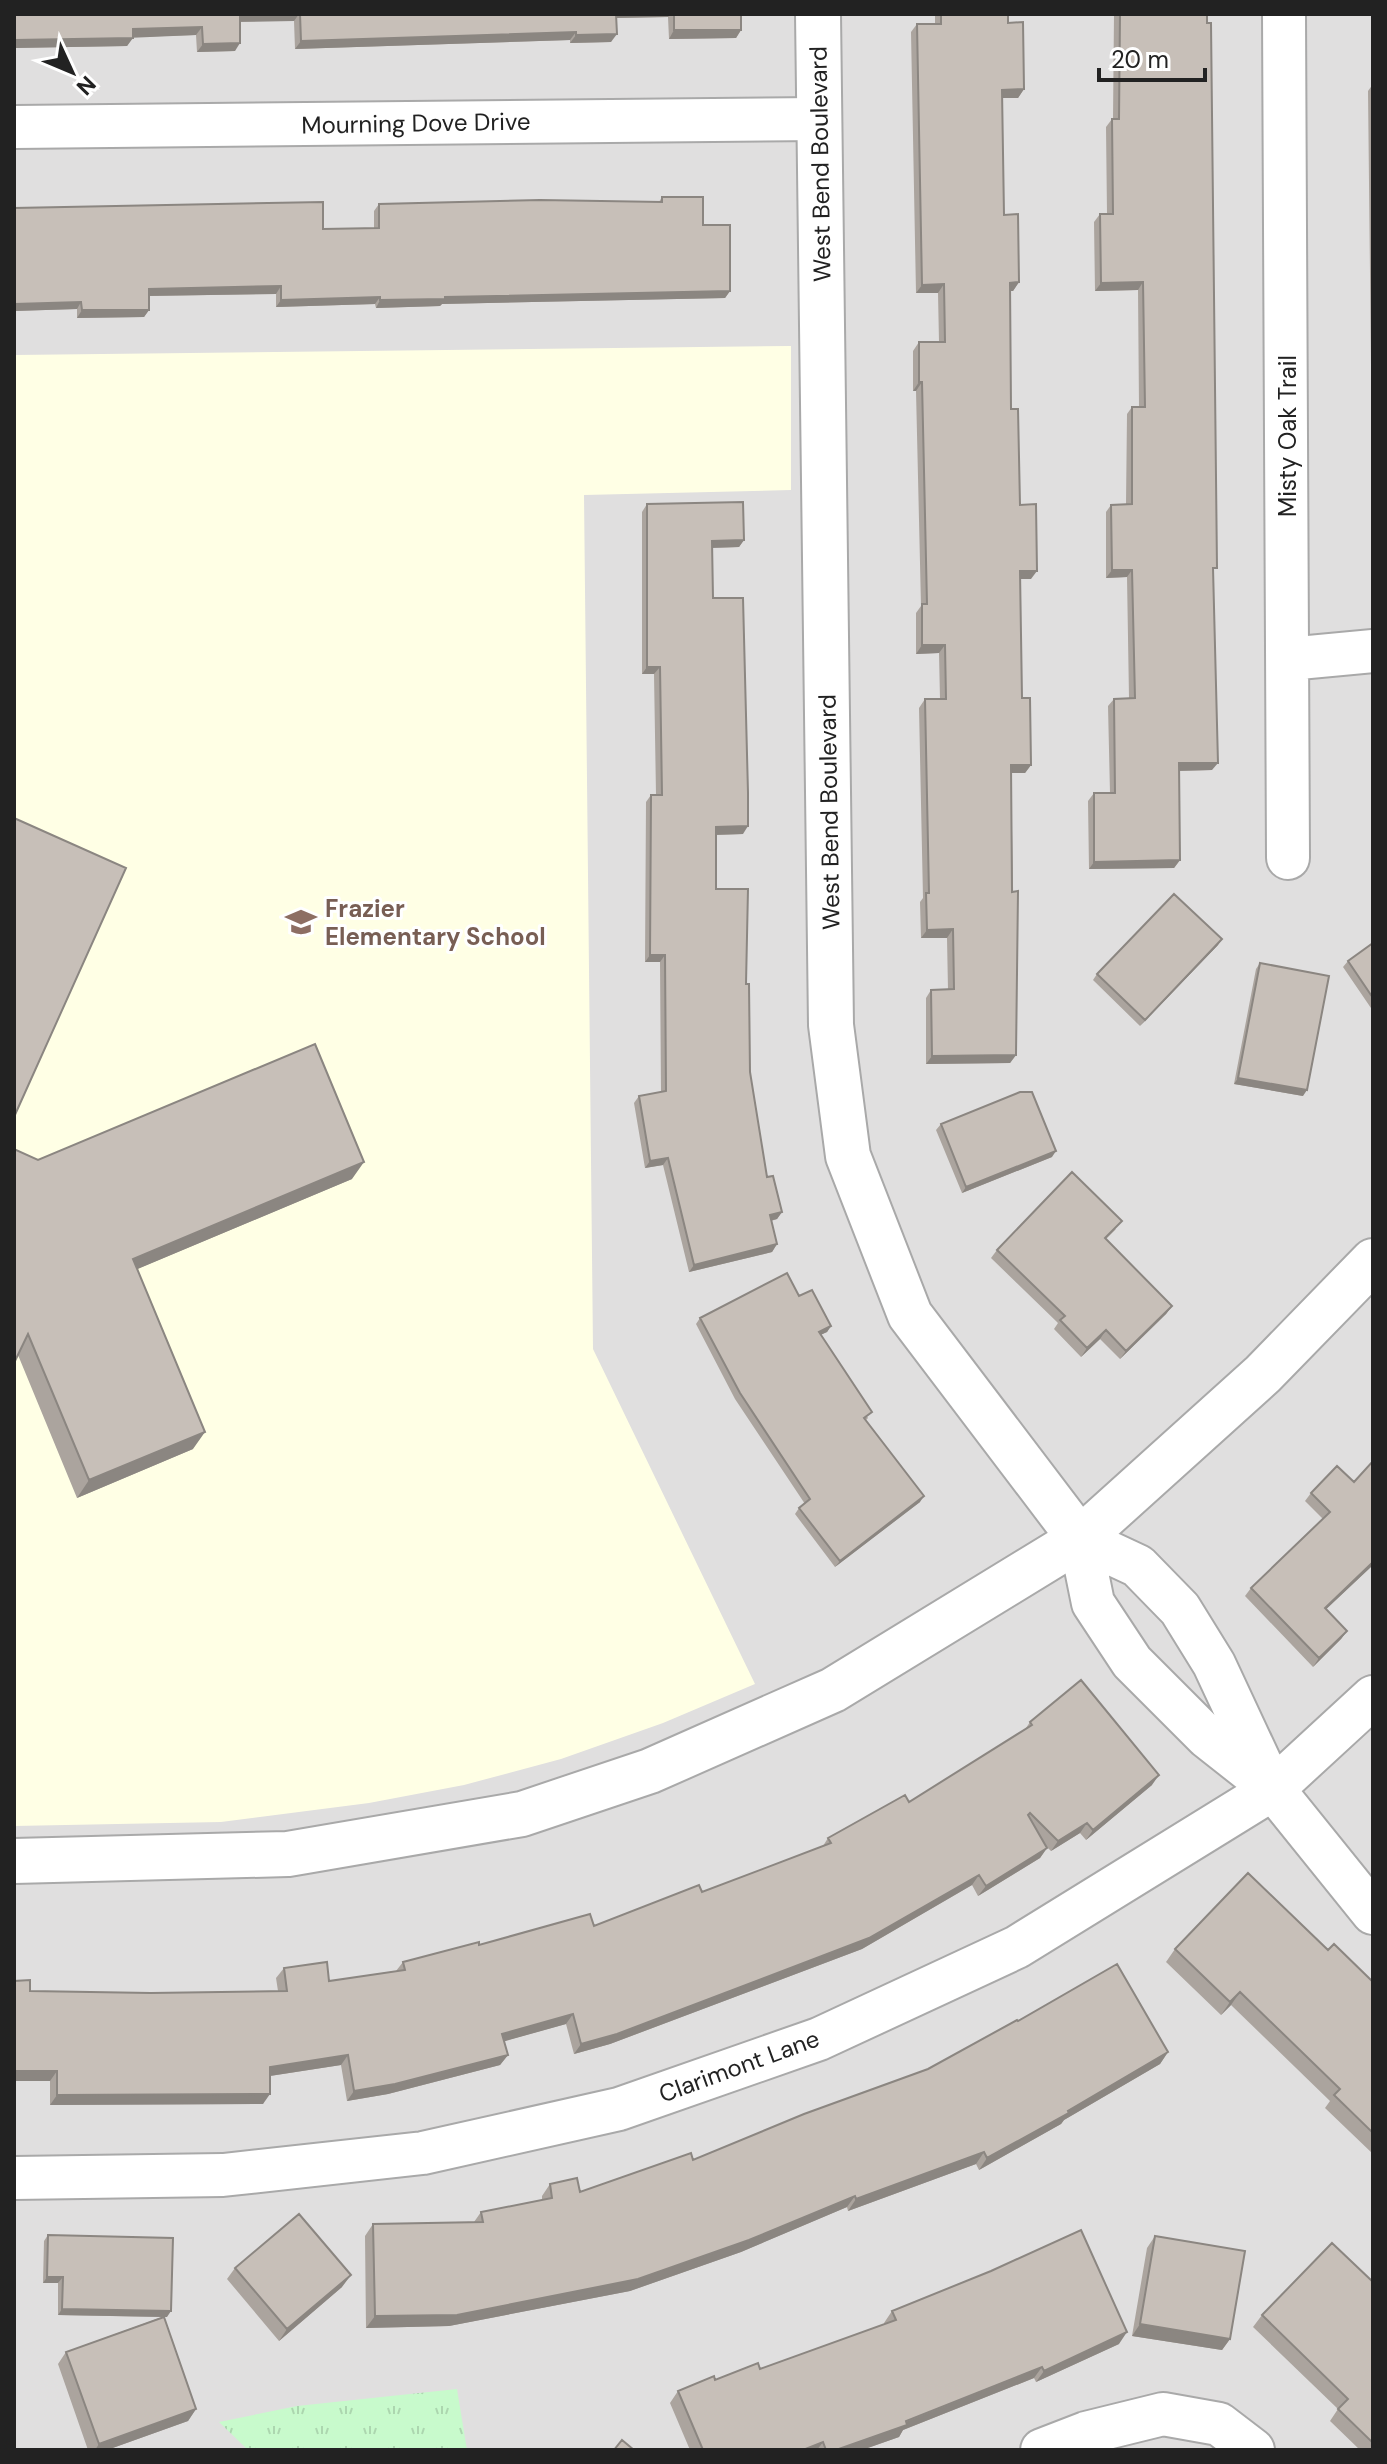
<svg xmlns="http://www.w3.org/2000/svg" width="1387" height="2464" font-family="'DM Sans',sans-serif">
<defs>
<pattern id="park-tufts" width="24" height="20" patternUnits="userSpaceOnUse" patternTransform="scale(2)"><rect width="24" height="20" fill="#c8facc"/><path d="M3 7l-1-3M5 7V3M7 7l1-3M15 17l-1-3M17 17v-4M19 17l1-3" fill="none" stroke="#acd6af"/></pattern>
</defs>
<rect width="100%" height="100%" fill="#f2efe9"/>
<path fill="#e0dfdf" d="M14,14H1373V2450H14Z"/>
<path fill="#ffffe5" d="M791,346V490L584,495L593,1349L755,1684L663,1723L561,1759L464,1785L369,1803L221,1822L14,1826V355Z"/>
<path fill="url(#park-tufts)" d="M457,2389L467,2450H248L219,2422L297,2406Z"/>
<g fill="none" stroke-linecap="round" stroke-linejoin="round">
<defs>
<path id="minor" d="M1284,14L1288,858
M14,127L819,119
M1288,659L1373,651
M1080,1539L1093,1603L1132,1662L1207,1737L1273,1789L1373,1913
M1080,1539L1138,1566L1180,1609L1214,1664L1270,1784
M14,2178L223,2175L423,2153L619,2109L819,2039L1017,1947L1273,1789L1373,1697
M1042,2450L1086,2433L1163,2414L1219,2424L1253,2450"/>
<path id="tertiary" d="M818,14L831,1025L848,1156L910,1315L1080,1539
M14,1861L288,1854L522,1814L650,1771L833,1690L1080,1539L1263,1374L1373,1261"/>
</defs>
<use href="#minor" stroke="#a9a9a9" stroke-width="46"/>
<use href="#tertiary" stroke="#a9a9a9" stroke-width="48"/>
<use href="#minor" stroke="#fff" stroke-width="42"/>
<use href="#tertiary" stroke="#fff" stroke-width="44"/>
</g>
<path fill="#aba49e" d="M14,14H741V30L736,38L669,39L668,17L616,18L611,42L570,43V40L295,49L294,21H240L235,51L197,52L196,35L133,37L127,46L14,48Z
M935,14H1008V23L1024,89L1018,98H1002L1004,215L1019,282L1013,291H1010L1011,409L1020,505L1031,579H1020L1022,698L1031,765L1025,773H1011L1016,1055L1010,1063L926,1064V998L931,990H948L947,938H921L920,902L923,898L919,708L925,699H940L939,653L916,654V613L921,606L916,391H913V351L919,342H939L938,293H916L911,32L917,24H935Z
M1114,14H1207L1213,574L1212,770L1179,771L1180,860L1174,868L1089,869L1088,801L1094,793H1110L1108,706L1114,699L1129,698L1127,577L1106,578V512L1111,505L1126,504L1127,414L1132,407H1139L1138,290L1095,291L1094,222L1100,214H1107L1106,127L1112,119H1113Z
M1373,84V547L1368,91Z
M662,197L703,225L730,291L725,298L442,304L440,306L376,308L375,304L276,307V294L149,296V310L144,317L77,318V309L14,311V208L323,229L374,228V211L379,204L659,202Z
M647,504L744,540L739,547L712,548L713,598L743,834L716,835V889L746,984L750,1072L767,1177L782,1212L777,1219L771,1221L777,1244L772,1252L689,1272L663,1165L645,1168L634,1103L639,1096L661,1092L660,962H645L646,802L651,795H656L654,674H642V512Z
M1373,943V1011L1343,967L1348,961Z
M1218,945L1140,1026L1093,980L1097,974Z
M1260,963L1303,1096L1234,1084L1256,969Z
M941,1124L1052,1157L962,1193L936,1130Z
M38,1160L352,1179L137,1269L193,1449L77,1498L18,1355Z
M1116,1229L1106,1239L1172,1306L1166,1314L1120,1359L1100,1339L1081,1357L1054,1329L1058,1323L991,1258L997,1250Z
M799,1296L831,1326L827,1332L820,1335L868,1418L866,1420L920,1502L835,1567L795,1514L799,1508L805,1504L735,1399L696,1324L700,1318Z
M1373,1461V1567L1372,1566L1326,1609L1347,1631L1341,1639L1313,1667L1245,1596L1251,1588L1323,1519L1305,1501L1311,1493L1354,1482Z
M1030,1722L1152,1785L1086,1840L1080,1833L1051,1851L1046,1846L1047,1848L1040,1858L978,1896L972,1885L862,1949L610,2044L574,2054L566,2024L504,2041L508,2055L500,2065L388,2094L347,2101L341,2065L270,2076L263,2104L50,2105V2081H14V1981L30,1991L151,1993L278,1991L276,1978L284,1968L329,1981L396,1971L403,1962L479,1945L594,1926L702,1892L823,1846L828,1838L909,1802L1024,1731Z
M1175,1949L1328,1950L1373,1982V2154L1325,2108L1330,2101L1231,2005L1221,2015L1166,1962Z
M1018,2021L1168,2052L1160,2064L1064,2120L1061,2124L979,2170L976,2164L848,2211L847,2207L741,2252L630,2291L449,2326L366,2328L365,2236L373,2224L474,2222L481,2212L542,2200V2196L550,2184L580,2192L693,2160L928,2069Z
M48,2235L167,2317H164L196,2409L188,2421L107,2450H88L58,2364L66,2352L162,2317L58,2315V2283H43L44,2241Z
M1155,2236L1230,2339L1222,2350L1132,2336L1147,2248Z
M235,2268L342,2287L279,2341L227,2279Z
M1373,2282V2450H1360L1330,2421L1338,2409L1253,2327L1262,2315Z
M892,2311L1119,2344L1036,2382L1034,2378L903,2430L899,2437L862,2450H690L670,2403L678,2391L760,2369L885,2325L884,2323Z"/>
<path fill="#8b8681" d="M239,14H299L294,21L234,22Z
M613,14H671L668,17L611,18Z
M202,27L196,35L127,38L133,29Z
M674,30H741L736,38L669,39Z
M576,32L570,40L295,49L301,41Z
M617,34L611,42L570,43L576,35Z
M133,38L127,46L14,48V40Z
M240,43L235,51L197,52L203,44Z
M1024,89L1018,98H996L1002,90Z
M1019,282L1013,291H1004L1010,283Z
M1143,282L1138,290L1095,291L1101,283Z
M944,284L938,293H916L922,285Z
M281,286L276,294L144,296L149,289Z
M730,291L725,298L442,304L440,306L376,308L380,300L445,297Z
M380,297L375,304L276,307L281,300Z
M81,302L77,309L14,311V304Z
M82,310H149L144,317L77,318Z
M919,382H922L916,391H913Z
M744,540L739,547L707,548L712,541Z
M1112,570H1132L1127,577L1106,578Z
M1020,571H1037L1031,579H1014Z
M922,645H945L939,653L916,654Z
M647,667H660L654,674H642Z
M1179,763H1218L1212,770L1173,771Z
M1011,765H1031L1025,773H1005Z
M748,826L743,834L711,835L716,827Z
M1180,860L1174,868L1089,869L1094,862Z
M953,929L947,938H921L927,930Z
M1222,939L1218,945L1140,1026L1145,1020Z
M650,955H665L660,962H645Z
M1016,1055L1010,1063L926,1064L932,1056Z
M1238,1078L1307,1090L1303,1096L1234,1084Z
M1056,1151L1052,1157L962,1193L966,1187Z
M668,1158L663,1165L645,1168L650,1161Z
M364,1162L352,1179L121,1276L133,1259Z
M782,1212L777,1219L765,1222L770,1215Z
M777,1244L772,1252L689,1272L694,1265Z
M1172,1306L1166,1314L1120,1359L1126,1351Z
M831,1326L827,1332L814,1338L819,1332Z
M1106,1330L1100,1339L1081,1357L1087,1348Z
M205,1432L193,1449L77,1498L89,1480Z
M924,1496L920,1502L835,1567L840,1561Z
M1373,1562L1372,1566L1319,1616L1325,1608Z
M1347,1631L1341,1639L1313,1667L1319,1658Z
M1159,1775L1152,1785L1086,1840L1093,1830Z
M1087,1823L1080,1833L1051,1851L1058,1841Z
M1047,1848L1040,1858L978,1896L986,1886Z
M979,1875L972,1885L862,1949L610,2044L574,2054L581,2044Z
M1240,1992L1231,2005L1221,2015L1230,2002Z
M573,2014L566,2024L495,2044L502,2034Z
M1168,2052L1160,2064L1064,2120L1061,2124L979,2170L987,2158Z
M348,2055L341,2065L263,2077L270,2067Z
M508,2055L500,2065L388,2094L347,2101L354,2091Z
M14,2071H57L50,2081H14Z
M270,2094L263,2104L50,2105L57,2095Z
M984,2152L976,2164L848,2211L856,2199Z
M855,2196L847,2207L741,2252L630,2291L449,2326L366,2328L375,2316Z
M351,2275L342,2287L279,2341L287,2329Z
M47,2277H63L58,2283H43Z
M62,2309L171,2311L167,2317L58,2315Z
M1140,2324L1230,2339L1222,2350L1132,2336Z
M1127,2332L1119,2344L1036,2382L1044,2371Z
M1042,2367L1034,2378L903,2430L899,2437L862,2450H836Z
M196,2409L188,2421L107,2450H95L99,2444Z
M823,2442L817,2450H803Z"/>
<path fill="#c7bfb8" stroke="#8b8681" stroke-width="2" d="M14,14H240V43L203,44L202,27L133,29V38L14,40Z
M300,14H616L617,34L576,35V32L301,41Z
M674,14H741V30H674Z
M941,14H1008V23L1023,22L1024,89L1002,90L1004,215L1018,214L1019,282L1010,283L1011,409H1018L1020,505L1036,504L1037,571H1020L1022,698H1030L1031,765H1011L1012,892L1018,891L1016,1055L932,1056L931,990L954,989L953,929L927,930L926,893H929L925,699H946L945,645H922V604H927L922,382H919V342H945L944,284L922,285L917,24H941Z
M1120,14H1207V23H1211L1217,568H1213L1218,763H1179L1180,860L1094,862V793H1115L1114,699L1135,698L1132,570H1112L1111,505L1132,504V407H1145L1143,282L1101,283L1100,214H1113L1112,119H1119Z
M662,197H703V225H730V291L445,297V299L380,300V297L281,300V286L149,289V310H82L81,302L14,304V208L323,202V229L379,228V204L540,200L662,202Z
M743,502L744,540L712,541L713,598H743L748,793V826L716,827V889H748L746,984H749L750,1072L767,1177L773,1176L782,1212L770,1215L777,1244L694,1265L668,1158L650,1161L639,1096L666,1091L665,955H650L651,795H662L660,667H647V504Z
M14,818L126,868L14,1117Z
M1174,894L1222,939L1145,1020L1097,974Z
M1373,943V998L1348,961Z
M1260,963L1329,976L1307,1090L1238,1078Z
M315,1044L364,1162L133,1259L205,1432L89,1480L28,1334L14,1363V1149L38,1160Z
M1020,1092H1032L1056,1151L966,1187L941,1124Z
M1072,1172L1122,1221L1105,1238L1172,1306L1126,1351L1106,1330L1087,1348L1060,1320L1065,1316L997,1250Z
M787,1273L799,1296L812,1290L831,1326L819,1332L872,1412L864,1418L924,1496L840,1561L799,1508L810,1499L740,1393L700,1318Z
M1373,1461V1562L1325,1608L1347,1631L1319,1658L1251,1588L1330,1512L1311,1493L1337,1466L1354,1482Z
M1081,1680L1159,1775L1093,1830L1087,1823L1058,1841L1030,1813L1028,1815L1047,1848L986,1886L979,1875L869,1938L617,2034L581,2044L573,2014L502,2034L508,2055L395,2084L354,2091L348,2055L270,2067V2094L57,2095V2071H14V1981L30,1980V1991L151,1993L287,1991L284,1968L327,1962L329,1981L405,1970L403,1962L479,1942V1945L590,1914L594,1926L699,1885L702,1892L831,1843L828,1838L905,1795L909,1802L1032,1725L1030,1722Z
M1248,1873L1328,1950L1334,1944L1373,1982V2133L1334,2095L1340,2089L1240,1992L1230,2002L1175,1949Z
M1117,1964L1168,2052L1068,2111L1069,2113L987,2158L984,2152L856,2199L855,2196L749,2240L638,2279L457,2315L375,2316L373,2224L483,2222L481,2212L552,2198L550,2184L577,2178L580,2192L691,2153L693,2160L804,2114L928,2069L1017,2020L1018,2021Z
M299,2214L351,2275L287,2329L235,2268Z
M1081,2230L1127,2332L1044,2371L1042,2367L906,2421L907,2425L836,2450H826L823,2442L803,2450H703L678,2391L714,2376L715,2380L758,2363L760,2369L896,2320L892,2311L991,2271Z
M48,2235L173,2238L171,2311L62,2309L63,2277H47Z
M1155,2236L1245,2251L1230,2339L1140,2324Z
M1332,2243L1373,2282V2443L1338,2409L1348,2399L1262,2315Z
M164,2317L196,2409L99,2444L66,2352Z
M622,2440L634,2450H614Z"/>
<defs>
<symbol id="school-bare" viewBox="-9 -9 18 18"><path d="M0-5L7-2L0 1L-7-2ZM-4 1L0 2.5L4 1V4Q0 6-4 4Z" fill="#8d6e63" stroke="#fff" stroke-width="2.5" paint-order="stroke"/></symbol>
</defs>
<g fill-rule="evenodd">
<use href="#school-bare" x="279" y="900" width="44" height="44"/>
</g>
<g text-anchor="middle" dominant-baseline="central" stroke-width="6" stroke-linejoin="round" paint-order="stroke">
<g font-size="24" fill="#222" stroke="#fff">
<text transform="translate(416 123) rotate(-1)">Mourning Dove Drive</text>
<text transform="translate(820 164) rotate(-91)">West Bend Boulevard</text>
<text transform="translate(1287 436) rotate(-90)">Misty Oak Trail</text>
<text transform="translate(829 812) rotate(-91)">West Bend Boulevard</text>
<text transform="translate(739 2066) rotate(-20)">Clarimont Lane</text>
</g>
<g font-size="24" font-weight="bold" fill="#785e54" stroke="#fff" text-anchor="start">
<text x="325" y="908">Frazier<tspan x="325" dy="28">Elementary School</tspan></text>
</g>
</g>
<rect width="1387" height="2464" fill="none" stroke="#222222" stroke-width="32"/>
<g transform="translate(72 72) rotate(134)" stroke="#ffffff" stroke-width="6" paint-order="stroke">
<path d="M0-6L14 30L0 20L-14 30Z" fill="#222222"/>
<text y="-12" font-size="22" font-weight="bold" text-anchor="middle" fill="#222222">N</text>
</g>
<path d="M1099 68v12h106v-12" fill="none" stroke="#222222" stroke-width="4"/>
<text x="1111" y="68" font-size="24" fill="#222222" stroke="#ffffff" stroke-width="6" paint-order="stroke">20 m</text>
</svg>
